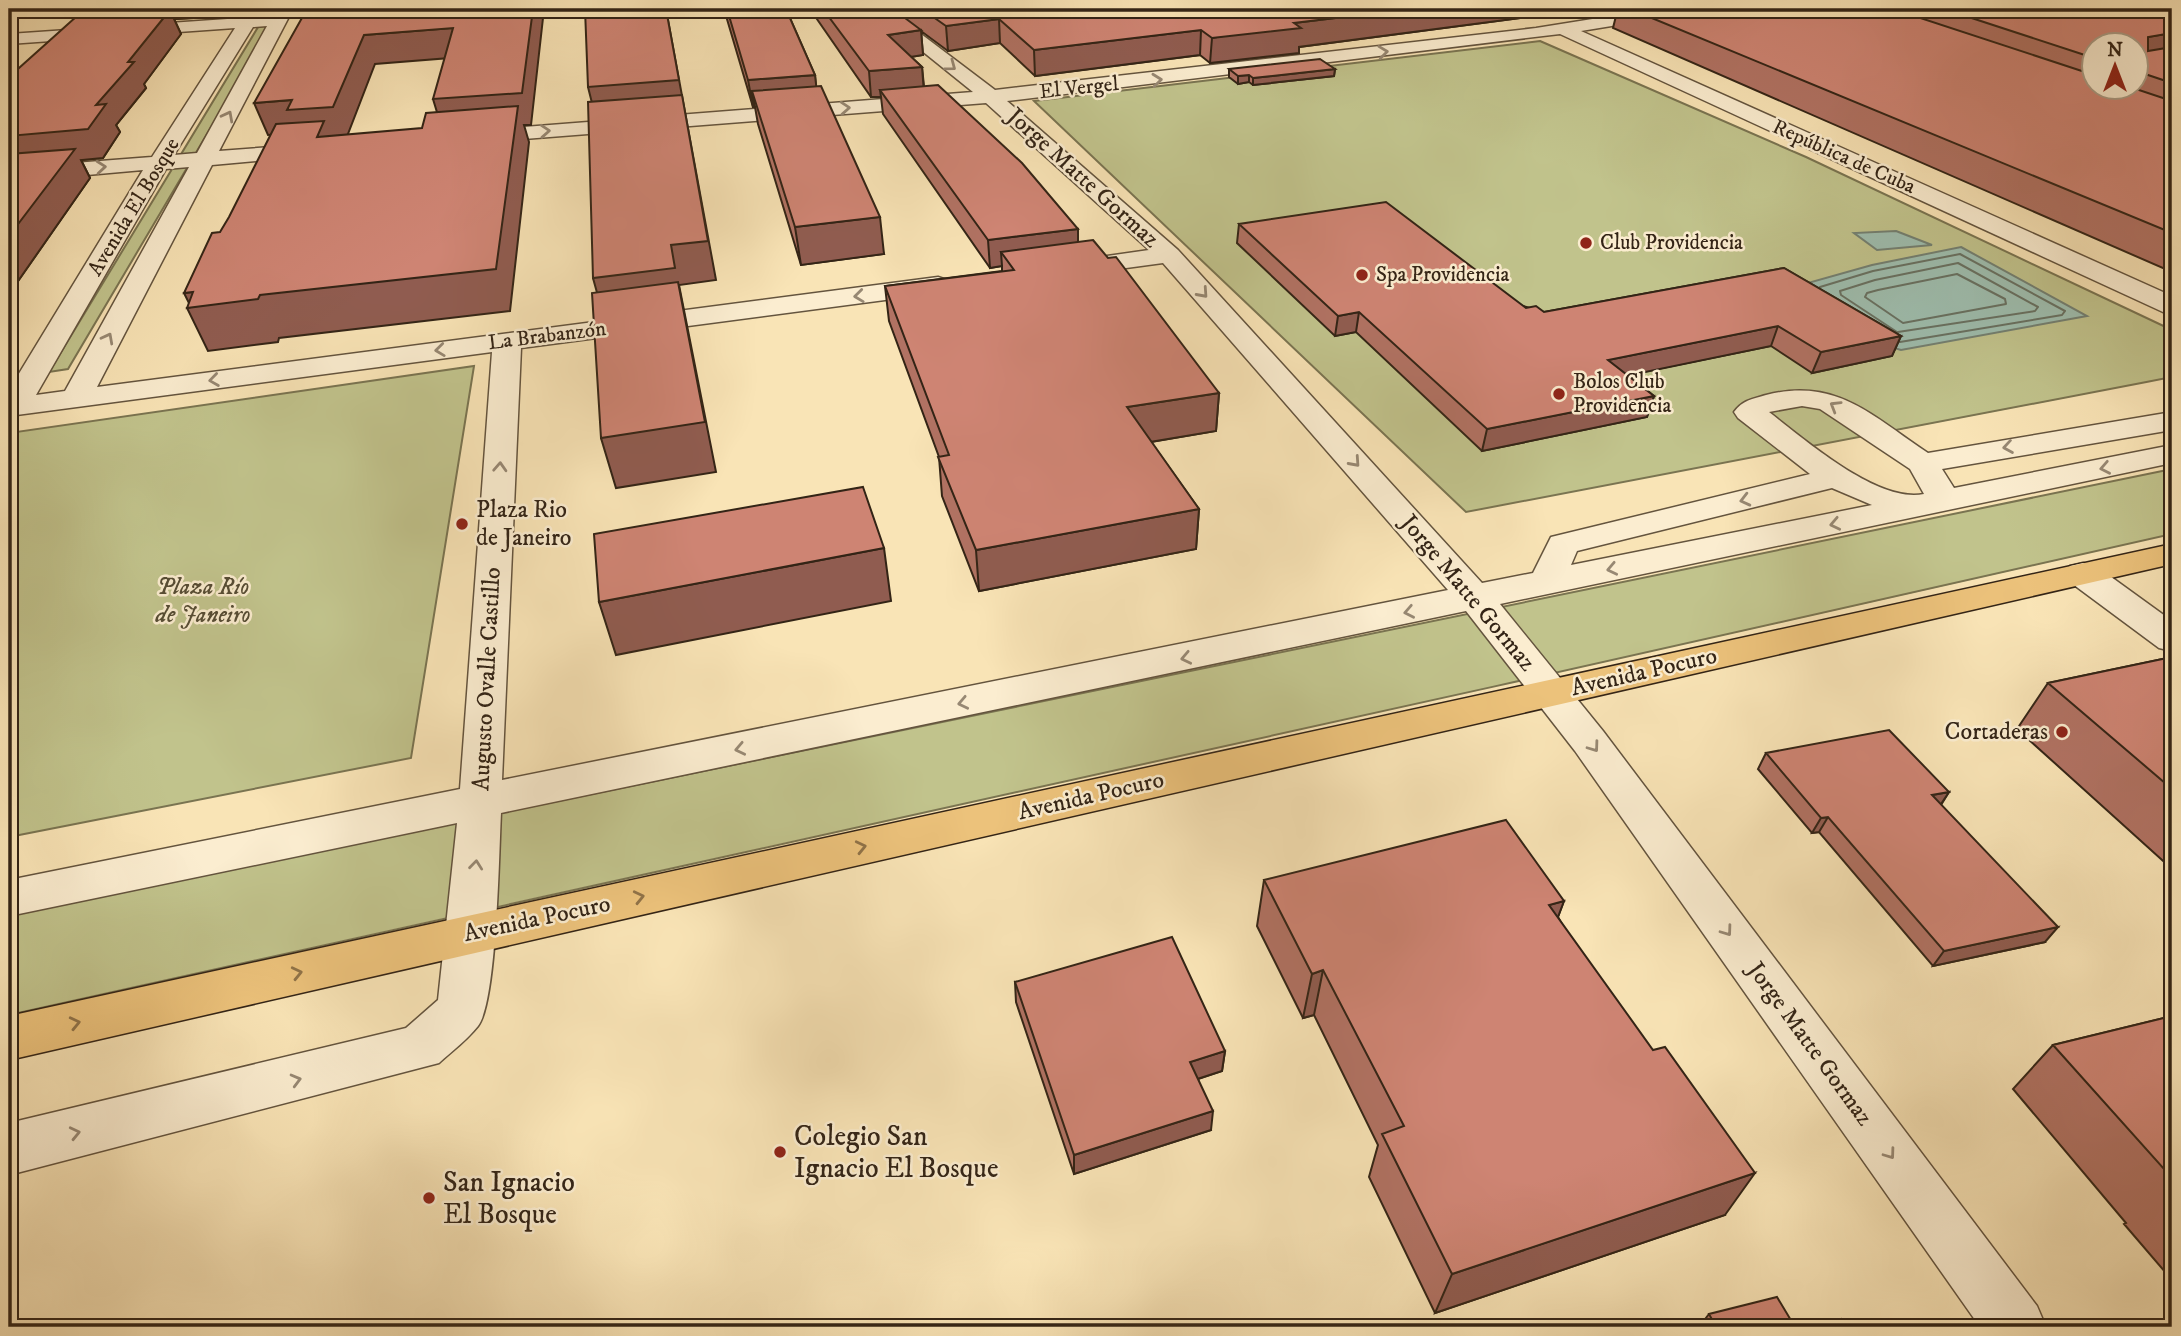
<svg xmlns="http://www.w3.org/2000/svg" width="2181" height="1336" font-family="'IM FELL DW Pica',serif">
<rect width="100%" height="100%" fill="#f9e4b6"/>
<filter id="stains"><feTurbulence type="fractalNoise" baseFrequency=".00286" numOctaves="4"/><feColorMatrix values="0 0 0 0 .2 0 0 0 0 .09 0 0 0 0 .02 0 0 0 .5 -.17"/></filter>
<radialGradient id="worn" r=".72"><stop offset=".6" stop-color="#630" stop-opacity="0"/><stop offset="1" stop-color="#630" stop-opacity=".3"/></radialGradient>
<path fill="#c1c38c" stroke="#7a7451" stroke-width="2" d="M269,9H281L68,369L49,372Z
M1540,41L1806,157L2172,330V377C1937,424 1701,466 1466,512L1034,101Z
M474,366L411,758L9,837V433Z
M2172,469V534C1452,699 729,853 9,1015V914Z"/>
<path fill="#9ebeaf" stroke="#738072" stroke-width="2" d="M1896,231L1932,245L1877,250L1854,233Z
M1961,247L2087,316L1901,350L1891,347L1797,286L1872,265Z"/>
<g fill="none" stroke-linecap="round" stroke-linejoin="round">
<path stroke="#687162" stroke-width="2" d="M1957,274L2005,299L2006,304L1903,323L1865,297L1867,293L1878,290Z
M1820,287L1873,271L1960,254L2065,311L2062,315L1900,342
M1897,332L1841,295L1840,291L1875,280L1958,263L2038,307L2035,311L1898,332"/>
<defs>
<path id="minor" d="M248,9H264L260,16L272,17L277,9H293L219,151L312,144L323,150L312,156L212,165L97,387L938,277L947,280L951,285L947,290L938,293L521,348L502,780L1448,590L1163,263L1067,276L1058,273L1054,268L1058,263L1149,250L986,103L473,143L463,137L473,131L973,92L870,9H888L995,90L1536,28L1655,9H1693L1685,14L1581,31L2172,296V314L2163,312L1560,34L1007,101L1178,250L1482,583L1533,573L1551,537L1810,474L1738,418L1734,412C1743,400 1752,399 1766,395C1837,377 1872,416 1928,453L2172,412V430L1942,469L1954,488L2172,445V463L1500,604L1603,731L2037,1306L2046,1327H1980L1575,751L1466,611L501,813C499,851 497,1002 478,1026C467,1040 452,1051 439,1063L9,1175V1123L406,1028L438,1000L457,823L9,916V880L460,789L492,352L9,416V390L143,170L9,182V168L152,157L235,28L9,44V34L242,18ZM267,26L197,153L174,155L253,27ZM189,167L65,391L36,395L166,169ZM1802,406L1820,409L1910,469L1924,494C1878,504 1804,439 1769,412ZM1832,488L1872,505L1571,565L1577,551Z
M2083,563L2096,566L2172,621V651L2159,648L2070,582L2065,574L2070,566Z"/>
<path id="major" d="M2172,544V564L9,1060V1016Z"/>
</defs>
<use href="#minor" stroke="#64543e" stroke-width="3"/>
<use href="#major" stroke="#332416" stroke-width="3"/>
<use href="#minor" fill="#fbedd0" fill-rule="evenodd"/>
<use href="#major" fill="#ecc27b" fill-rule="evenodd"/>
</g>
<path fill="#b17263" stroke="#332416" stroke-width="2" fill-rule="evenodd" d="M67,9H200L193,18L174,19L181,34L144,84L146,88L116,125L120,132L103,158L81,160L90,178L9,294L75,18Z
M724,9H786L815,75L816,86L884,254L801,265L758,124L755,107H753Z
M810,9H2172V272L1613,28L1617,12L1587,17L1573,11L1299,47V53L1210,63L1200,55L1035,76L1000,43L948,51L921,31L923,55L911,57L922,67L924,86L1078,242L1219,393L1216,431L1151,442L1199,509L1196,549L979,591L942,496L939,457L889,321L885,286L1002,271V266L990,268L883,114L881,97H871ZM2094,46H2136V88H2094Z
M1229,69H1335L1334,76L1253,85L1249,82L1238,84L1229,77Z
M1239,224L1544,312L1784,268L1901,336L1892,356L1812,373L1771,346L1628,375L1654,396L1647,417L1482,451L1356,332L1335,336L1237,243Z
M2172,657V869L2017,729L2048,683Z
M1766,753L1949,792L1941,805L2045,942L1933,966L1819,832L1812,833L1758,769Z
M1264,880L1564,901L1558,917L1725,1215L1435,1313L1369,1177L1378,1145L1314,1015L1303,1018L1257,926Z
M1015,982L1225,1051L1222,1071L1198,1079L1211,1130L1074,1174L1016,1002Z
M2172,1016V1280L2124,1224L2126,1223L2013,1089L2053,1045Z
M1709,1314L1795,1327H1699Z"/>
<path fill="#905c50" stroke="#332416" stroke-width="2" d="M9,9H26L9,23Z
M74,9H200L193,18L174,19L181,34L144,84L146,88L116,125L120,132L103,158L81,160L90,178L9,294V136L96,105L82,26Z
M533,9H544L531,125H524L529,142L510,311L279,338L278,342L208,351L187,308L191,307L184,293L193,292L260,295L443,132L433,99Z
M666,9L716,280L679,285L716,472L616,488L601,438L604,318L593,278L596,119L588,87Z
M1410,9H1574L1573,11L1299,47V53L1210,63L1212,38L1294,23Z
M1589,9H1618L1617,12L1587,17Z
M999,19L1000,43L948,51L946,26Z
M453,28L462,57L375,64L346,139L332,140L296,133L268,135L254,103L292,100L364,35Z
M921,30L923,55L891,60L888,35Z
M1201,30L1200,55L1035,76L1034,50Z
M2172,33V56L2136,62L2148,37Z
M922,67L924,93L880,90L881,97H871L869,71Z
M1335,69L1334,76L1253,85V78Z
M815,75L818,102L752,91L755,107H753L748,80Z
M1249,75V82L1238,84V76Z
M880,217L884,254L801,265L795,227Z
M1078,229V257L1001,252L1002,266L990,268L988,240Z
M1359,312L1356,332L1335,336L1338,316Z
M1778,326L1771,346L1602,381L1608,360Z
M1901,336L1892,356L1812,373L1821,352Z
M1219,393L1216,431L1126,446L1127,407Z
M1654,396L1647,417L1482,451L1487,429Z
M1199,509L1196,549L979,591L976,550Z
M884,548L891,601L616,655L599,602Z
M1949,792L1939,807L1932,795Z
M1828,817L1819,832L1812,833L1821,818Z
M1564,901L1547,946L1549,905Z
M2058,927L2045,942L1933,966L1944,951Z
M1323,970L1314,1015L1303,1018L1312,974Z
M1225,1051L1222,1071L1188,1082L1190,1062Z
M1213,1111L1211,1130L1074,1174V1155Z
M1755,1173L1725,1215L1435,1313L1452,1274Z"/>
<path fill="#ce8473" stroke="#332416" stroke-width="2" d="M307,9H533L522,93L433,99L453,28L364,35L333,107L287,110L292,100L254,103Z
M585,9H666L679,80L588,87Z
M727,9H786L815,75L748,80Z
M823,9H893L921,30L888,35L922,67L869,71Z
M922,9H1410L1294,23L1301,28L1212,38L1201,30L1034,50L999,19L946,26Z
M1630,9H1893L2094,75V88H2133L2172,101V233Z
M1944,9H2172V33L2148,37V51L2172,47V83L2136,71V46H2094V58Z
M170,10L128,62H134L96,105L106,104L88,129L9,136V77L77,16Z
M1320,59L1335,69L1253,78L1249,75L1238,76L1229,69Z
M938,85L1022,163L1078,229L988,240L880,90Z
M821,86L880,217L795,227L752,91Z
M682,95L708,241L671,245L675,268L593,278L588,102Z
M518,106L496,269L260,295L258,299L187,308L193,292L184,293L212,233L220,232L229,217L276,124L324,121L317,137L422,128L426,113Z
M75,149L9,236V154Z
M1386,202L1526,308L1536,306L1544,312L1784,268L1901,336L1821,352L1778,326L1608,360L1654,396L1487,429L1359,312L1338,316L1239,224Z
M1093,240L1108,258L1116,257L1219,393L1127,407L1199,509L976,550L938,457L949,455L885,286L1014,270L1001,252Z
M678,282L705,422L601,438L592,293Z
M863,487L884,548L599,602L594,534Z
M2172,657V789L2048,683Z
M1889,730L1949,792L1932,795L2058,927L1944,951L1828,817L1821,818L1766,753Z
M1506,820L1564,901L1549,905L1653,1050L1665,1047L1755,1173L1452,1274L1382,1134L1404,1126L1323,970L1312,974L1264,880Z
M1172,937L1225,1051L1190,1062L1213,1111L1074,1155L1015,982Z
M2172,1016V1178L2053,1045Z
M1777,1297L1795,1327H1716L1709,1314Z
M1841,1319L1846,1327H1814Z"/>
<defs><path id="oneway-chevron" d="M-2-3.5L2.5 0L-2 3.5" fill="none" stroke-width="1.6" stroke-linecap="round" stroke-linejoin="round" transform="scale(1.75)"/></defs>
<g stroke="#978873">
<use href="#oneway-chevron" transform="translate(1383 52) rotate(-7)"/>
<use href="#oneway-chevron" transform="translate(951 66) rotate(37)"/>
<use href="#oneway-chevron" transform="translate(1157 80) rotate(-6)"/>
<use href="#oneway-chevron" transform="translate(845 108) rotate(-4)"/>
<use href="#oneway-chevron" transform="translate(228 116) rotate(-62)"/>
<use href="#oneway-chevron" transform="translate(545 131) rotate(-4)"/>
<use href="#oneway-chevron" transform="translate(101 167) rotate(-5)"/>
<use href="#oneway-chevron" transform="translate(1203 293) rotate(48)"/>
<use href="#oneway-chevron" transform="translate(859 296) rotate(173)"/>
<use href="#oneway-chevron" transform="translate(108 338) rotate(-62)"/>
<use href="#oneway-chevron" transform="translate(440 350) rotate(173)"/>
<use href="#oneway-chevron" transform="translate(214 380) rotate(172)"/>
<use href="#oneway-chevron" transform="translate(1835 406) rotate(-149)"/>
<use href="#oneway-chevron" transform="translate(2008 447) rotate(171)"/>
<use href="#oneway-chevron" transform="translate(1355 462) rotate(48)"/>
<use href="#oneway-chevron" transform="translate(500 467) rotate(-87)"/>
<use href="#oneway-chevron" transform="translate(2105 468) rotate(169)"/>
<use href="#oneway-chevron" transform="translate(1745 500) rotate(166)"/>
<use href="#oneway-chevron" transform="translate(1835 524) rotate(168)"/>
<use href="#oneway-chevron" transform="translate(1612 569) rotate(168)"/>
<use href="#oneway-chevron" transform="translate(1409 612) rotate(169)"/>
<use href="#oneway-chevron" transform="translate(1186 658) rotate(168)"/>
<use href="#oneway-chevron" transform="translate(963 703) rotate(168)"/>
<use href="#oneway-chevron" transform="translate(1594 747) rotate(54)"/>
<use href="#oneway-chevron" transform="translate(740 749) rotate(168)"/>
<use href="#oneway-chevron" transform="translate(476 865) rotate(-84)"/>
<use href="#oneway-chevron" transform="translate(1727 931) rotate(54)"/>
<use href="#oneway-chevron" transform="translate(296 1080) rotate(-15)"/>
<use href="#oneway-chevron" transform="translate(75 1133) rotate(-13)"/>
<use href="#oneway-chevron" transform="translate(1890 1154) rotate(54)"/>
</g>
<g stroke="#907348">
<use href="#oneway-chevron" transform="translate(861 847) rotate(-13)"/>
<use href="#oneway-chevron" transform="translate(639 897) rotate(-13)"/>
<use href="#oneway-chevron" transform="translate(297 973) rotate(-13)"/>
<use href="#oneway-chevron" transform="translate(75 1023) rotate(-13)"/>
</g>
<g fill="#8f2418" stroke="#fbedd0" stroke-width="2.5">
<circle cx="1586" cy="243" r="7"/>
<circle cx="1362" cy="275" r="7"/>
<circle cx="1559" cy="394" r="7"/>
<circle cx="462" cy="524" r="7"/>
<circle cx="2062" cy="732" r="7"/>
<circle cx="780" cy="1152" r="7"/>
<circle cx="429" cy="1198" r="7"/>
</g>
<g text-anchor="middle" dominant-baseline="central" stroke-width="5" stroke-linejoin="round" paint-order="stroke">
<g font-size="21" fill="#332416" stroke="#fbedd0">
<text transform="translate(1079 88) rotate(-6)">El Vergel</text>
<text transform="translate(1844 157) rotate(24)">República de Cuba</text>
<text transform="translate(134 207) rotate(-59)">Avenida El Bosque</text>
<text transform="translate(547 336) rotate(-7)">La Brabanzón</text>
</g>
<g font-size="21" fill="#332416" stroke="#fbedd0" text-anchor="start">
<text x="1600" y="243">Club Providencia</text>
<text x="1376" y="275">Spa Providencia</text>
<text x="1573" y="382">Bolos Club<tspan x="1573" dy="24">Providencia</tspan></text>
</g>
<g font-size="24" fill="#332416" stroke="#fbedd0">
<text transform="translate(1083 178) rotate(42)">Jorge Matte Gormaz</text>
<text transform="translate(1468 593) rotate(50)">Jorge Matte Gormaz</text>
<text transform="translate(1644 672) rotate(-13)">Avenida Pocuro</text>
<text transform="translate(487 679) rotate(-87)">Augusto Ovalle Castillo</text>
<text transform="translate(1091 796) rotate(-13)">Avenida Pocuro</text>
<text transform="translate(537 919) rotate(-12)">Avenida Pocuro</text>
<text transform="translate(1810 1044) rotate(54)">Jorge Matte Gormaz</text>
</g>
<g font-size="24" fill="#332416" stroke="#fbedd0" text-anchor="start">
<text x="476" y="510">Plaza Rio<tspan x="476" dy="28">de Janeiro</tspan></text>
<text x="2048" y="732" text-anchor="end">Cortaderas</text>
</g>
<g font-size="24" font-style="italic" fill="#564c34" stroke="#fbedd0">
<text x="203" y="587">Plaza Río<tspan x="203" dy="28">de Janeiro</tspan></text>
</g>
<g font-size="28" fill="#332416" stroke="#fbedd0" text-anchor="start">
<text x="794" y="1136">Colegio San<tspan x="794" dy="32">Ignacio El Bosque</tspan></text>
<text x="443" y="1182">San Ignacio<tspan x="443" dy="32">El Bosque</tspan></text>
</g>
</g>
<rect width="2181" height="1336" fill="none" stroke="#f9e4b6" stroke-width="35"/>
<rect x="10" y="10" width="2160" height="1315" fill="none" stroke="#332416" stroke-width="3.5"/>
<rect x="18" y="18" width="2146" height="1301" fill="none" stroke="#332416" stroke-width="2"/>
<g transform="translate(2115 66)"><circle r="33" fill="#fbedd0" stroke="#ab9d86" stroke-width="2"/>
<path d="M0-5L12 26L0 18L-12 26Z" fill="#8f2418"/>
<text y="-10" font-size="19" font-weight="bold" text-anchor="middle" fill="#332416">N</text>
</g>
<rect width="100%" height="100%" filter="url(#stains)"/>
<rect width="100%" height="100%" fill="url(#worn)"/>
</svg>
